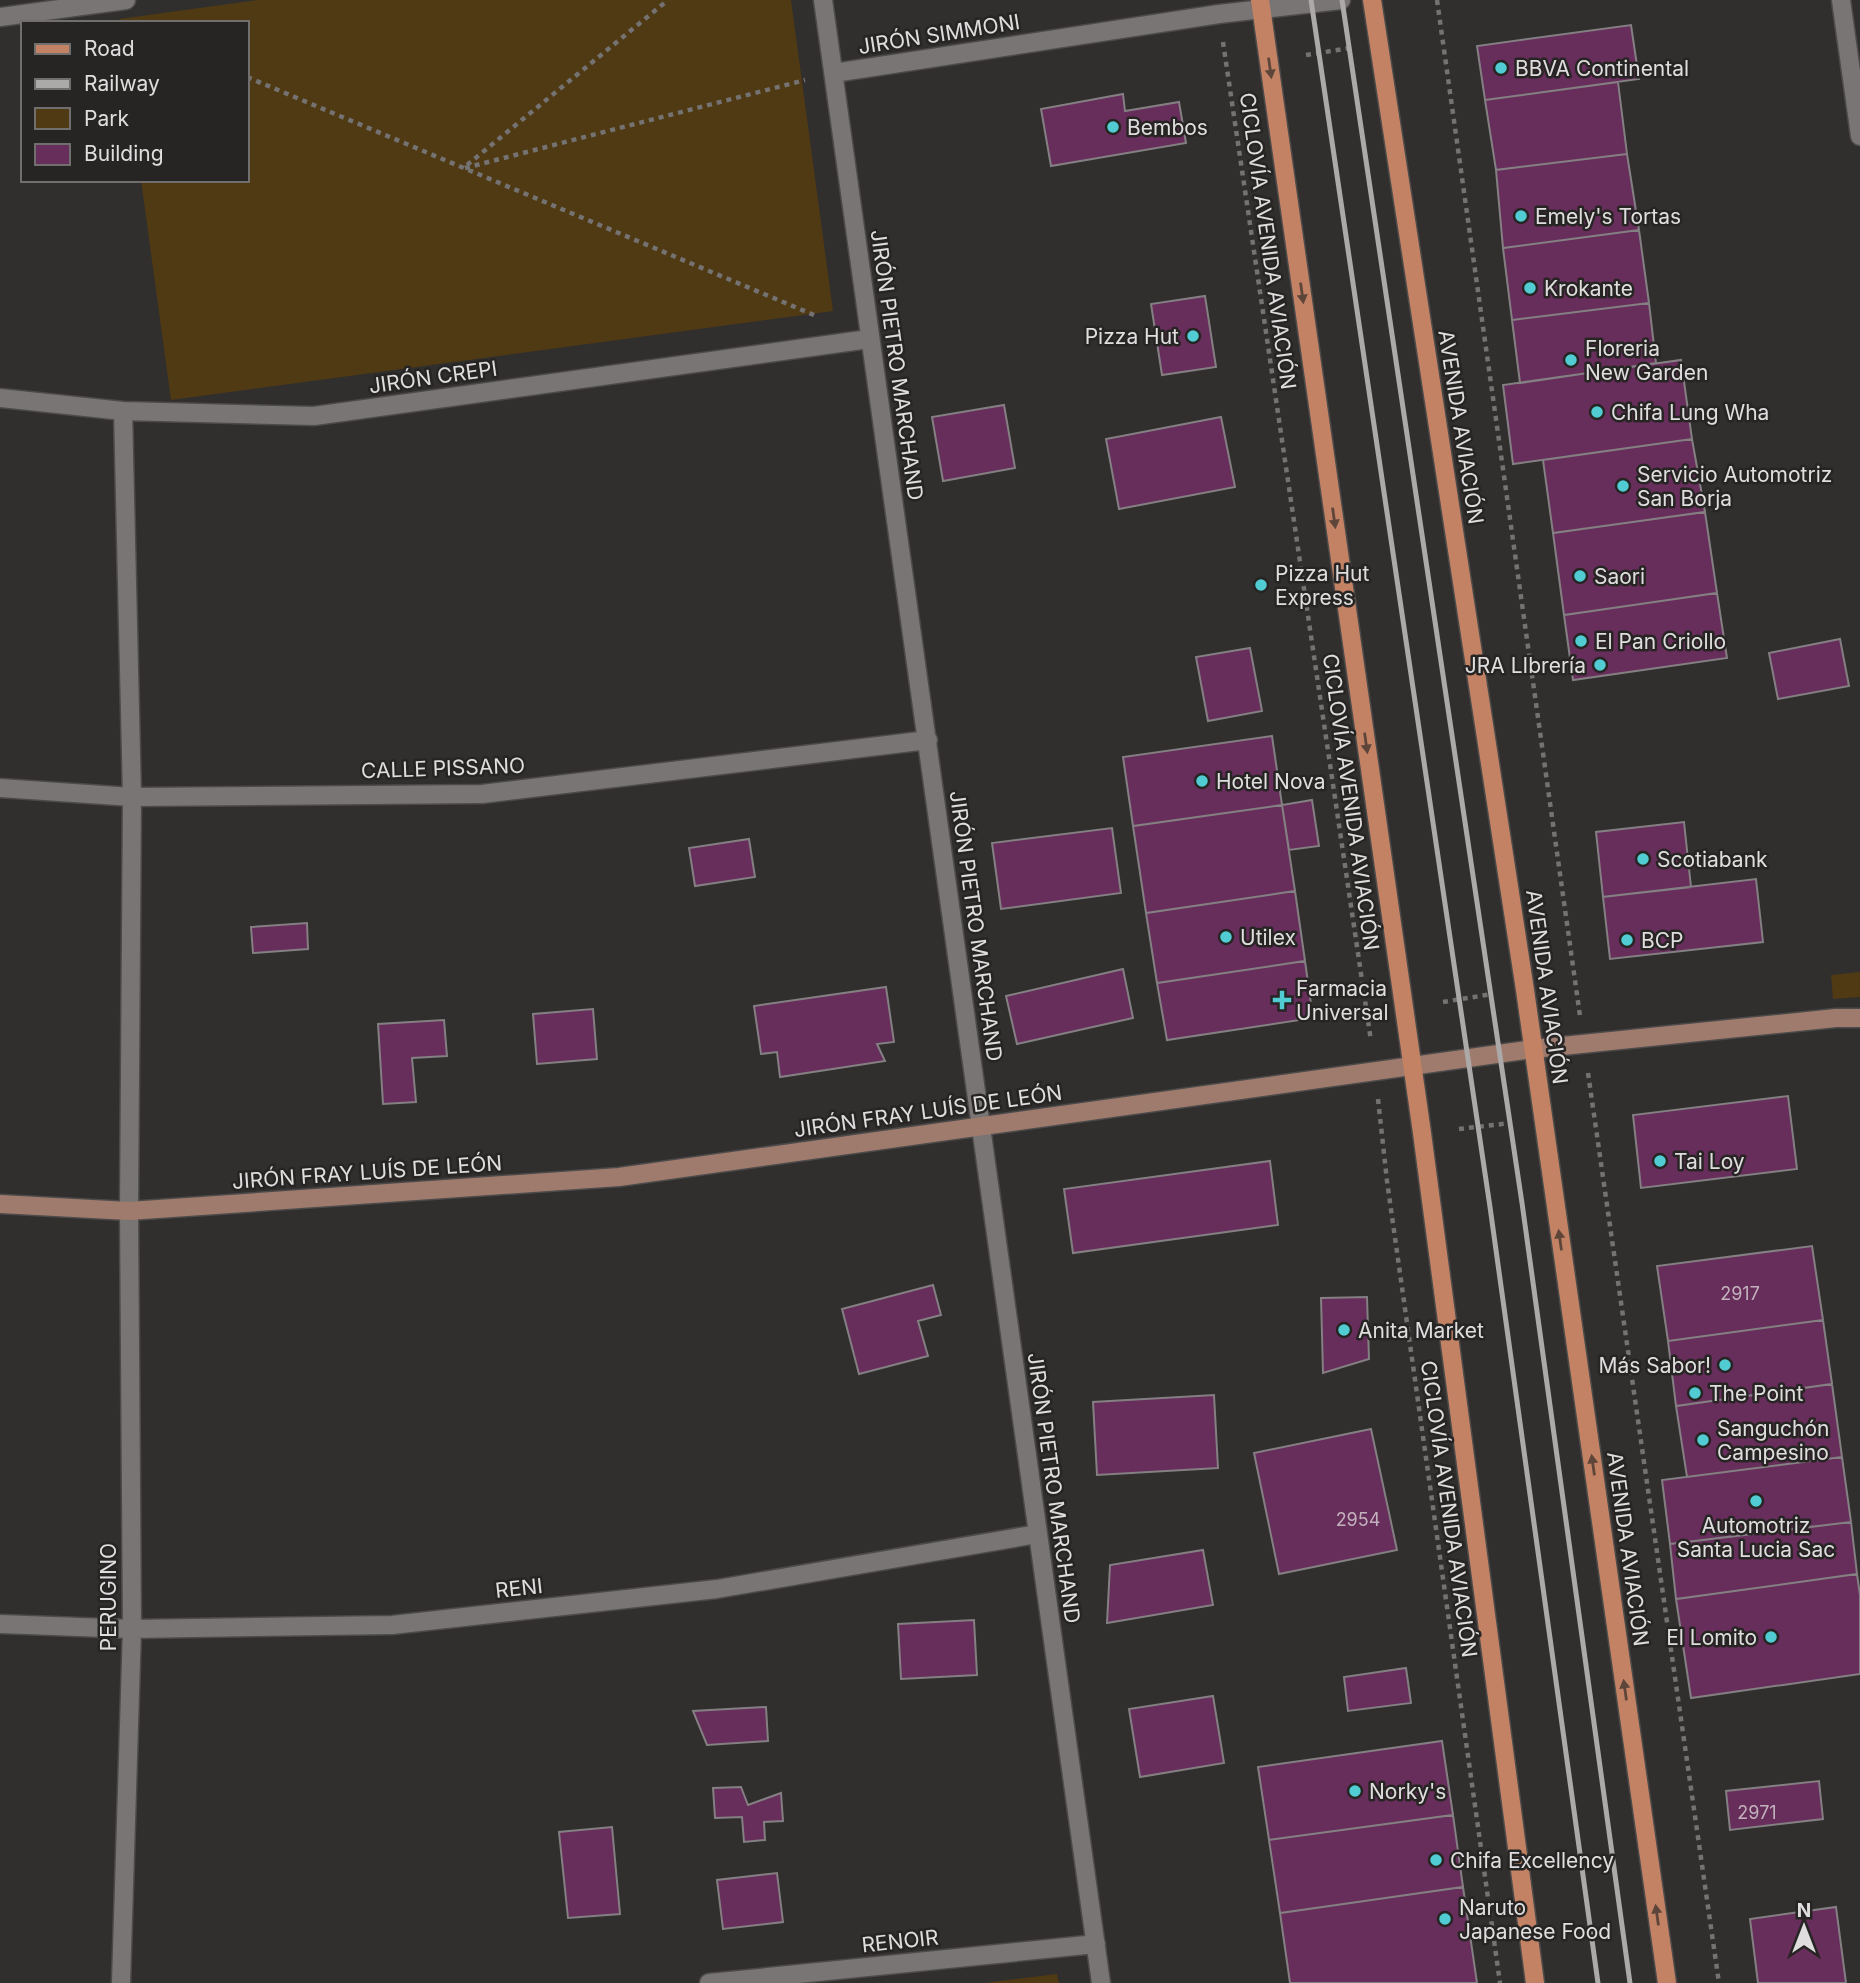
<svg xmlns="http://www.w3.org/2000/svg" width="1860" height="1983" font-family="Inter,sans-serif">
<rect width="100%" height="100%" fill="#312e2e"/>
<path fill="#4f3a14" d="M258,0H791L833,311L171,400L141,180H247V23H120L119,19Z
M1860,972V997L1833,999L1831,975Z
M1057,1974L1059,1983H984Z"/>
<path fill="#682e5b" stroke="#837f82" stroke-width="2" d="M1631,25L1639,79L1485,100L1477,46Z
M1618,82L1627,154L1496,170L1485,100Z
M1123,94L1125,111L1179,102L1186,143L1051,166L1041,109Z
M1627,154L1639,230L1503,248L1496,170Z
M1639,230L1649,303L1512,320L1503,248Z
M1205,296L1216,367L1162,375L1151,304Z
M1649,303L1656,363L1520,383L1512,320Z
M1681,360L1692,439L1513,464L1503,385Z
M1004,405L1015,468L943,481L932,417Z
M1221,417L1235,487L1119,509L1106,439Z
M1692,439L1705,512L1553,533L1543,460Z
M1705,512L1717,593L1564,615L1553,533Z
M1717,593L1727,658L1573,680L1564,615Z
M1840,639L1849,686L1778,699L1769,653Z
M1250,648L1262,711L1208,721L1196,657Z
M1272,736L1282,805L1133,826L1123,757Z
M1312,800L1319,846L1289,850L1282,805Z
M1282,805L1295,891L1146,913L1133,826Z
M1684,822L1691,887L1603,897L1596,832Z
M1112,828L1121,893L1001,909L992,843Z
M749,839L755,877L695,886L689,848Z
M1756,879L1763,942L1610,959L1603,897Z
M1295,891L1305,961L1157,983L1146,913Z
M307,923L308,949L253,953L251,927Z
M1305,961L1313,1018L1167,1040L1157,983Z
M1123,969L1133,1018L1017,1044L1006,996Z
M886,987L894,1042L877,1044L885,1061L780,1077L777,1052L761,1054L754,1006Z
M593,1009L597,1059L537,1064L533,1014Z
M444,1020L447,1056L412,1058L416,1102L383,1104L378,1024Z
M1788,1096L1797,1169L1641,1188L1633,1115Z
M1270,1161L1278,1225L1073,1253L1064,1189Z
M1812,1246L1823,1320L1668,1341L1657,1266Z
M933,1285L941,1315L918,1321L928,1356L859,1374L842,1309Z
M1367,1297L1369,1359L1323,1373L1321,1298Z
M1823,1320L1832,1384L1676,1406L1668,1341Z
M1832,1384L1842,1457L1687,1477L1676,1406Z
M1214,1395L1218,1468L1097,1475L1093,1402Z
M1371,1429L1397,1550L1279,1574L1254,1453Z
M1842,1457L1851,1522L1670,1544L1662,1480Z
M1851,1522L1857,1574L1676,1599L1670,1544Z
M1203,1550L1213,1605L1107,1623L1110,1565Z
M1857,1574L1860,1595V1674L1691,1698L1676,1599Z
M974,1620L977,1675L901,1679L898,1624Z
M1406,1668L1411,1703L1348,1711L1344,1677Z
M1213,1696L1224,1763L1140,1777L1129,1709Z
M766,1707L768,1741L707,1745L693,1711Z
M1442,1741L1453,1815L1269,1840L1258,1767Z
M1819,1781L1823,1819L1730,1830L1726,1791Z
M741,1787L748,1805L781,1793L783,1821L764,1822L765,1840L744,1842L742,1817L715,1818L713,1788Z
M1453,1815L1463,1887L1280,1913L1269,1840Z
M612,1827L620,1914L568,1918L559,1832Z
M777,1873L783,1922L723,1929L717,1880Z
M1463,1887L1477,1983H1290L1280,1913Z
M1836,1907L1846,1983H1758L1750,1919Z"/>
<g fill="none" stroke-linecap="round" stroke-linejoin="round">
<defs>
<path id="street" d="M823,0L1101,1983
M1841,0L1860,136
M0,17L126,0
M834,73L1219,14L1341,0
M0,398L123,411L314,416L869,339
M0,788L132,797L482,794L928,740
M0,1624L132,1629L392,1625L717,1589L1037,1534
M121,1983L132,1629L129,1211L132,797L123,411
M709,1983L1096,1944"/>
<path id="secondary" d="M0,1204L129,1211L619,1177L1533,1049L1836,1018H1860"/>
<path id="primary" d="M1260,0L1422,1133L1535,1983
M1372,0L1525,990L1667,1983"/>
</defs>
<use href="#street" stroke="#4d4a4a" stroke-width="21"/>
<use href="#secondary" stroke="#4d4a4a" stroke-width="21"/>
<use href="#primary" stroke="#4d4a4a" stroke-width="21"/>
<path stroke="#757272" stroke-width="4.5" stroke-dasharray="5 5" stroke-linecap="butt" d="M1437,0L1580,1016
M1223,42L1371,1041
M1306,55L1350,48
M247,77L814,315
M467,165L668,0
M465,168L805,80
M1443,1002L1492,994
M1588,1073L1719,1983
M1378,1099L1387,1181L1500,1983
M1459,1129L1511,1123"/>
<use href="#street" stroke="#797575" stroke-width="18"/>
<use href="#secondary" stroke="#9e7b6d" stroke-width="18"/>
<use href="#primary" stroke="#c38264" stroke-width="18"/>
<path stroke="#aca9a9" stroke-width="5" d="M1311,0L1490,1207L1598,1983
M1342,0L1522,1203L1630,1983"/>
</g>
<defs><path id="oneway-solid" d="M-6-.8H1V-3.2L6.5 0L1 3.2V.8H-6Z" transform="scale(1.75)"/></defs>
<g fill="#5e453a">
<use href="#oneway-solid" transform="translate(1270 68) rotate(82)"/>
<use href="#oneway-solid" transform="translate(1302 293) rotate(82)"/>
<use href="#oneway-solid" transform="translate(1334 518) rotate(82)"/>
<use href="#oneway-solid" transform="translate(1366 743) rotate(82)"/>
<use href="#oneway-solid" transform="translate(1560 1240) rotate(-98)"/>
<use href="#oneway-solid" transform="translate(1593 1465) rotate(-98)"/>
<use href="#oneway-solid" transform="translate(1625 1690) rotate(-98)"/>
<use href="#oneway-solid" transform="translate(1657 1915) rotate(-98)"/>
</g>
<g fill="#51ccd2" stroke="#272424" stroke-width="2.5">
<circle cx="1501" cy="68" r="7"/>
<circle cx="1113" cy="127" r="7"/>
<circle cx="1521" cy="216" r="7"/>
<circle cx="1530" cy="288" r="7"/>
<circle cx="1193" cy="336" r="7"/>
<circle cx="1571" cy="360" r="7"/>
<circle cx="1597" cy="412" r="7"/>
<circle cx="1623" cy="486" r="7"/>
<circle cx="1580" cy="576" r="7"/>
<circle cx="1261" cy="585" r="7"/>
<circle cx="1581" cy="641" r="7"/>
<circle cx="1600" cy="665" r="7"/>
<circle cx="1202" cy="781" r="7"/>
<circle cx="1643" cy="859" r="7"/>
<circle cx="1226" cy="937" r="7"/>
<circle cx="1627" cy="940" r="7"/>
<path d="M1278.5 989.5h7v7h7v7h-7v7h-7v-7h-7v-7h7z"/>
<circle cx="1660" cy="1161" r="7"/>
<circle cx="1344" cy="1330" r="7"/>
<circle cx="1725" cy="1365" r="7"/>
<circle cx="1695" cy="1393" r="7"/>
<circle cx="1703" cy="1440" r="7"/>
<circle cx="1756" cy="1501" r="7"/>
<circle cx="1771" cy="1637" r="7"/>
<circle cx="1355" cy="1791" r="7"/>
<circle cx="1436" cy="1860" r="7"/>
<circle cx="1445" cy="1919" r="7"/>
</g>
<g text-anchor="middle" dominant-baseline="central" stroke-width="5" stroke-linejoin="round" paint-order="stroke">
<g font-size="18" fill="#c2b1bd">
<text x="1740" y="1293">2917</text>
<text x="1358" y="1519">2954</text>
<text x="1757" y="1812">2971</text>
</g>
<g font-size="21" fill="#e0ddde" stroke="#272424">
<text transform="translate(939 34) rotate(-9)">JIRÓN SIMMONI</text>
<text transform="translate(1268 241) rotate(82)">CICLOVÍA AVENIDA AVIACIÓN</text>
<text transform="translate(897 365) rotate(82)">JIRÓN PIETRO MARCHAND</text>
<text transform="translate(433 377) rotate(-8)">JIRÓN CREPI</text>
<text transform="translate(1461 427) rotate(81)">AVENIDA AVIACIÓN</text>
<text transform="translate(443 768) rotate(-2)">CALLE PISSANO</text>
<text transform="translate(1351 802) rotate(82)">CICLOVÍA AVENIDA AVIACIÓN</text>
<text transform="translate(976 926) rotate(82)">JIRÓN PIETRO MARCHAND</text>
<text transform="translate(1547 987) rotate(82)">AVENIDA AVIACIÓN</text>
<text transform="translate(928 1111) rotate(-8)">JIRÓN FRAY LUÍS DE LEÓN</text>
<text transform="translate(367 1172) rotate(-4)">JIRÓN FRAY LUÍS DE LEÓN</text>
<text transform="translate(1054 1488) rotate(82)">JIRÓN PIETRO MARCHAND</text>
<text transform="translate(1449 1509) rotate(82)">CICLOVÍA AVENIDA AVIACIÓN</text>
<text transform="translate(1628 1549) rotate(82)">AVENIDA AVIACIÓN</text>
<text transform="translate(519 1588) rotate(-6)">RENI</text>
<text transform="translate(108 1597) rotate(-90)">PERUGINO</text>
<text transform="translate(900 1941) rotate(-6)">RENOIR</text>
</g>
<g font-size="21" fill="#e0ddde" stroke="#272424" text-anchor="start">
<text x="1515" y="68">BBVA Continental</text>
<text x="1127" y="127">Bembos</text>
<text x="1535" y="216">Emely's Tortas</text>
<text x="1544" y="288">Krokante</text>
<text x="1179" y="336" text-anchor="end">Pizza Hut</text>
<text x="1585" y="348">Floreria<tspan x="1585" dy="24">New Garden</tspan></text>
<text x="1611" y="412">Chifa Lung Wha</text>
<text x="1637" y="474">Servicio Automotriz<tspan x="1637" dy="24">San Borja</tspan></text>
<text x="1275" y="573">Pizza Hut<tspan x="1275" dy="24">Express</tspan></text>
<text x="1594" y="576">Saori</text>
<text x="1595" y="641">El Pan Criollo</text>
<text x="1586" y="665" text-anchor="end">JRA LIbrería</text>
<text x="1216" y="781">Hotel Nova</text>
<text x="1657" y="859">Scotiabank</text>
<text x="1240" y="937">Utilex</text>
<text x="1641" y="940">BCP</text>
<text x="1296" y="988">Farmacia<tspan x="1296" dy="24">Universal</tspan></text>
<text x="1674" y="1161">Tai Loy</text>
<text x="1358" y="1330">Anita Market</text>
<text x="1711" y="1365" text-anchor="end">Más Sabor!</text>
<text x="1709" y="1393">The Point</text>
<text x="1717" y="1428">Sanguchón<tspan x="1717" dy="24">Campesino</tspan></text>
<text x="1756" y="1525" text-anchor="middle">Automotriz<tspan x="1756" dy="24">Santa Lucia Sac</tspan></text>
<text x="1757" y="1637" text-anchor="end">El Lomito</text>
<text x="1369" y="1791">Norky's</text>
<text x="1450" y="1860">Chifa Excellency</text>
<text x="1459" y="1907">Naruto<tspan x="1459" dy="24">Japanese Food</tspan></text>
</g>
</g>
<rect x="21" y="21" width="228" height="161" fill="#272424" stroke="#716e6e" stroke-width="2"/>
<rect x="35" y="44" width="35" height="10" fill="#c38264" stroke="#716e6e" stroke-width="2"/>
<text x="84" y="56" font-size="21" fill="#e0ddde">Road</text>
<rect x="35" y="79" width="35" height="10" fill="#aca9a9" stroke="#716e6e" stroke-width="2"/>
<text x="84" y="91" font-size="21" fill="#e0ddde">Railway</text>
<rect x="35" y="108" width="35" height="21" fill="#4f3a14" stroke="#716e6e" stroke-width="2"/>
<text x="84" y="126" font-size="21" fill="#e0ddde">Park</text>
<rect x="35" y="144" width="35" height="21" fill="#682e5b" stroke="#716e6e" stroke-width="2"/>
<text x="84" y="161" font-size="21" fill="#e0ddde">Building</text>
<g transform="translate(1804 1927)" stroke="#272424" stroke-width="5" paint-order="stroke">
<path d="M0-5L12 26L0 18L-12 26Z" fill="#e0ddde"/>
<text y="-10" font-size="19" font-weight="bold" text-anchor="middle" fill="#e0ddde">N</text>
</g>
</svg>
